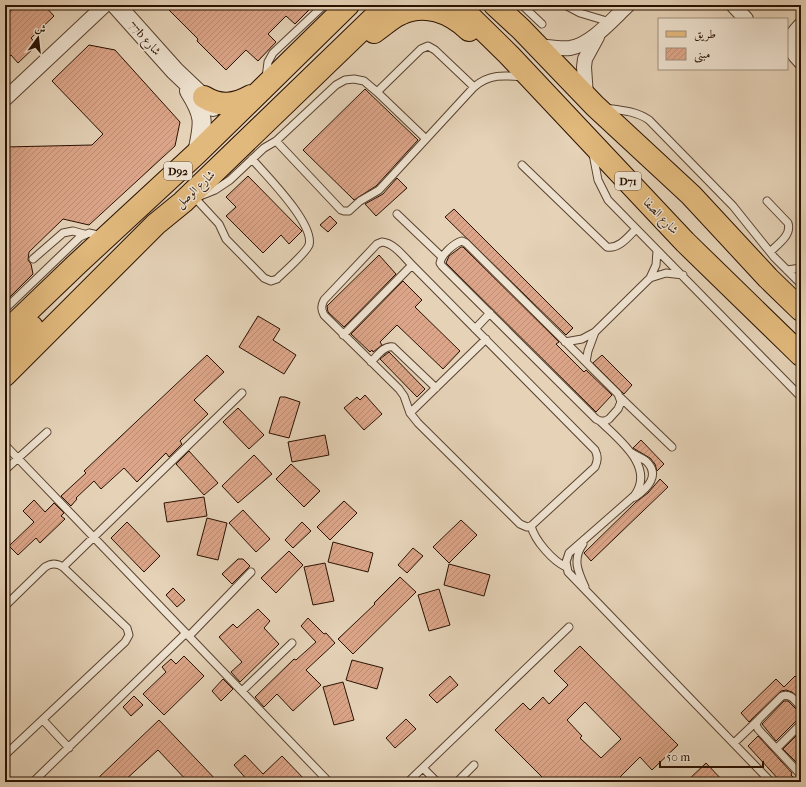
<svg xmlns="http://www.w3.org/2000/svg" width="806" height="787" font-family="'IM FELL French Canon',Amiri,serif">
<defs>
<pattern id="building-hatch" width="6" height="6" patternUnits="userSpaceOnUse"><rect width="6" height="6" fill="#dca589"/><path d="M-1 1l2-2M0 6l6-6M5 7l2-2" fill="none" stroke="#bd8d74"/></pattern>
</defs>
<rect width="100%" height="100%" fill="#e5d2b7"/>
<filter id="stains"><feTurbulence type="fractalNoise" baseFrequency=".005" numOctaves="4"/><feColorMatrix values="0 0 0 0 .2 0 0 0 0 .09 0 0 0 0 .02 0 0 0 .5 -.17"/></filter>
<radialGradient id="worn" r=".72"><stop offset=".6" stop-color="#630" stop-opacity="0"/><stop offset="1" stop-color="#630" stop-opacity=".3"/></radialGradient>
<path fill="url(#building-hatch)" stroke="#291101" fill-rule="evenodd" d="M17,5H44L54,16L31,38L37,45L18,63L11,55L5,61V16Z
M164,5H314L295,24L286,16L268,34L276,42L258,61L246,50L226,70L197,41L198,39Z
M89,45L115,50L180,122L175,146L89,225L63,219L29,252L28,260L31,264L33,274L5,302V147L92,145L103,134L52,81Z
M365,89L418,140L376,186L354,200L303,150Z
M248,176L302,231L289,244L281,235L263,253L226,216L236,207L226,197Z
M397,178L407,188L376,216L365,204L383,194Z
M454,209L573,328L566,335L445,217Z
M330,216L337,223L328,232L320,225Z
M461,247H463L559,342L556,344L584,372L586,370L612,395L596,412L446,263L449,256Z
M379,255L396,274L344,327L328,312L327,306Z
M403,281L422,300L415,307L460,351L443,369L397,325L380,342L382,345L373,352L372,350L370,352L351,334Z
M258,316L280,329L273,340L296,355L284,374L239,347Z
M389,352L425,389L417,397L380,359Z
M207,355L224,372L194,400L208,414L180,441L182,444L169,457L166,453L137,482L124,468L101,489L94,481L76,498L77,499L71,506L61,496L86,473L84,471Z
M602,355L632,385L624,394L593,363Z
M365,395L382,414L364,430L344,408L357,397L360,400Z
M280,397H285L300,402L289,438L269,433Z
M238,408L264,435L249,449L223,422Z
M325,435L329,455L292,462L288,442Z
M641,440L664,464L657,471L655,464L650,458L633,448Z
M189,451L218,483L204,495L176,464Z
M254,455L272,474L238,503L222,486Z
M291,464L320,491L304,507L276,479Z
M660,479L668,487L591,561L584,553L636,502L648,493Z
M204,497L207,516L167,522L164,503Z
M34,500L45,512L54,503L64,513L61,516L65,519L40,543L36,538L18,555L9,546L34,522L23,511Z
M344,501L357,513L330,540L317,527Z
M243,510L270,539L256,552L229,523Z
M207,518L227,523L218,560L197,555Z
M461,520L477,535L449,563L433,547Z
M127,522L160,556L144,572L111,538Z
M302,522L311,531L293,548L285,540Z
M333,542L373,553L368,572L328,562Z
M413,548L423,556L407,573L398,565Z
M289,551L303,565L276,593L261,578Z
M238,559H243L250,566L232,584L222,574Z
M325,563L334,601L313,605L304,567Z
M449,564L490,575L484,596L444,585Z
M400,577L416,592L353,654L338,639L375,604L374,603Z
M173,588L185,600L177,607L166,595Z
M439,589L450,625L429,631L418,595Z
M258,609L270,621L264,628L279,644L240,682L231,672L242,662L219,637L233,624L237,628Z
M308,618L324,634L326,633L335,643L306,670L321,685L293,711L277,694L264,707L255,697L294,659L296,660L316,642L301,626Z
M580,646L678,745L652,770L640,757L615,782H547L495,730L523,703L530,710L543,697L549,704L568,685L554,671ZM585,702L621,739L601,758L580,738L582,736L567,720Z
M184,656L204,676L164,715L143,694L166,672L162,667L171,659L176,664Z
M352,660L383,668L377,689L346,680Z
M450,676L458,685L437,703L429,695Z
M795,676L801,682V700L792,692L786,690L781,691L749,722L741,713L776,679L784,687Z
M223,679L233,689L221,701L212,691Z
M343,682L354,720L334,725L323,687Z
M134,696L143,705L131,716L123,707Z
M784,701H788L797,710L801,712V719L797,720L776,741L762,724Z
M406,719L416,729L395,748L386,738Z
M159,720L218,782H188L158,750L123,782H94Z
M801,731V765L800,766L783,749Z
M758,736L792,773L791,775L798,782H781L748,746Z
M245,755L263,774L282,756L307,782H249L234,765Z
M706,763L724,782H686Z"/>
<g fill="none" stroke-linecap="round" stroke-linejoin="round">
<defs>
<path id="service" d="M522,5L542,24
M565,5L580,13L610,22
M266,78L268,62L273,53L324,5
M377,92L421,49L428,46L435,50L474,87
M605,108C620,110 636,111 649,120L733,206L774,257L801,284
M276,141L341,210L344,211H349L360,201L379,190L474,87C489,74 504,75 522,77
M593,154L598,180L608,200L801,397
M522,165L607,247C619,249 628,237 636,229
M200,196L215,190L230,180L264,148L276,141L336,85L345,80L354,79L364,81L377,92L426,139
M195,198L219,224L226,239L264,278L271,281L277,279C284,272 306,253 309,245C315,224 265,174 252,159
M767,201L788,223C792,235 778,244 770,252
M397,214L442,257
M462,241L466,243L618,394L621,402L618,409L609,419L605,421H600L596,419L442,266L440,263C441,255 454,243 462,241Z
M382,242C394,243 404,257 412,265L595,450C598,456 598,460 595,467L531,526L527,527L520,524L418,423L410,413L404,396L399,389L324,315C321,309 321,306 324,300L377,244Z
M33,259L63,233L73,231L84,234
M787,270L801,268
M650,278L666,273L683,275
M5,309L80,237L89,233L102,236
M475,329L490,313
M343,335L412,265
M565,342L582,339L595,332L650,278L656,265L657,251
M371,362C377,356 384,345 393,347L436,388
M586,362L588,351L595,332
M621,398L672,447
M410,413L486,339
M600,421C619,440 656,467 634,496L569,553L566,562L568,572L771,782
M5,445L329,782
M632,453C636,456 642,458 646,461C661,475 647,489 635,497
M5,470L47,432
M531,526C535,541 553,561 566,567
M583,544C572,559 578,572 585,587
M63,567L242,393
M5,606L45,567C51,563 57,563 63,567L127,628L129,635L125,642L5,755
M189,636L251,572
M242,691L292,643
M801,707C795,701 791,693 782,696L759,719L756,724L758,729L801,775
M43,720L69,748
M734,743L757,721
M777,748L801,724
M423,768L437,782
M33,782L186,633
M408,782L569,627
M457,782L474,765"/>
<path id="minor" d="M733,5L746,19
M801,25C786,40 786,47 801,62
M538,46C549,47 560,49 570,48C591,45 613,19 628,5
M586,96L584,67L585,59L597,37
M5,99L105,5"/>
<path id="tertiary" d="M116,5L175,71L213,107
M189,91C206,118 203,123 197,153"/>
<path id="primary" d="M458,5L509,55L685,242L801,355
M495,5L521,29L595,106L691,195L768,278L801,310
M374,32C383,26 391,18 400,14C425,2 450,12 469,30
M204,97C220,107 235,105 251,96
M5,333L77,264L197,153L348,5
M5,352L32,327
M5,375L156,224L183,202L387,5"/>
</defs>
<use href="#service" stroke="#58412e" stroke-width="9"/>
<use href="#minor" stroke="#58412e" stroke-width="16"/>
<use href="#tertiary" stroke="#58412e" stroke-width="20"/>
<use href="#primary" stroke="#291101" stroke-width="24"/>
<use href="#service" stroke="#eee2d0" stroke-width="7"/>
<use href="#minor" stroke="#eee2d0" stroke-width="14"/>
<use href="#tertiary" stroke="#eee2d0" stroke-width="18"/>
<use href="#primary" stroke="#e2b97c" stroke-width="22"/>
</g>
<g text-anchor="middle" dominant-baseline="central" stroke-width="3" stroke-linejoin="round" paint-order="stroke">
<g fill="#eee2d0" stroke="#64503f" stroke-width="1">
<rect x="164" y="162" width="28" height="18" rx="3"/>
<rect x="615" y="172" width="26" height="18" rx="3"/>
</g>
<g font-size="11" font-weight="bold" fill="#291101">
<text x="178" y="171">D92</text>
<text x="628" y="181">D71</text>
</g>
<g font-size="12" fill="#291101" stroke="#eee2d0">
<text transform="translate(145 38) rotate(48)">77b شارع</text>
<text transform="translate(195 189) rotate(-43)">شارع الوصل</text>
<text transform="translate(661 216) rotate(46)">شارع الصفا</text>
</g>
</g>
<rect width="806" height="787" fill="none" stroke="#e5d2b7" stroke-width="20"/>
<rect x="6" y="6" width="794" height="775" fill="none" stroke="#291101" stroke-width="2"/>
<rect x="10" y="10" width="786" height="767" fill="none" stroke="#291101"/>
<rect x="658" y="18" width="130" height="52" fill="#eee2d0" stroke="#9f8e7d"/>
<rect x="666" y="31" width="20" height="6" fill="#e2b97c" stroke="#9f8e7d"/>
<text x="694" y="38" font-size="12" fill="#291101">طريق</text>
<rect x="666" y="48" width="20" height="12" fill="url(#building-hatch)" stroke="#9f8e7d"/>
<text x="694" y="58" font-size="12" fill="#291101">مبنى</text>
<g transform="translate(38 38) rotate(15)" stroke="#eee2d0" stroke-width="3" paint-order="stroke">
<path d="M0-3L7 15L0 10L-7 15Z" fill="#291101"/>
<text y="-6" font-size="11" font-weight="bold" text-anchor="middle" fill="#291101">ش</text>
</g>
<path d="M660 761v6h103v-6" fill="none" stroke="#291101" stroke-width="2"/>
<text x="666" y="761" font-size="12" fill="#291101" stroke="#eee2d0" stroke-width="3" paint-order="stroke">50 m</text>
<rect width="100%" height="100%" filter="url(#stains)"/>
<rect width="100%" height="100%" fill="url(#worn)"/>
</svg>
